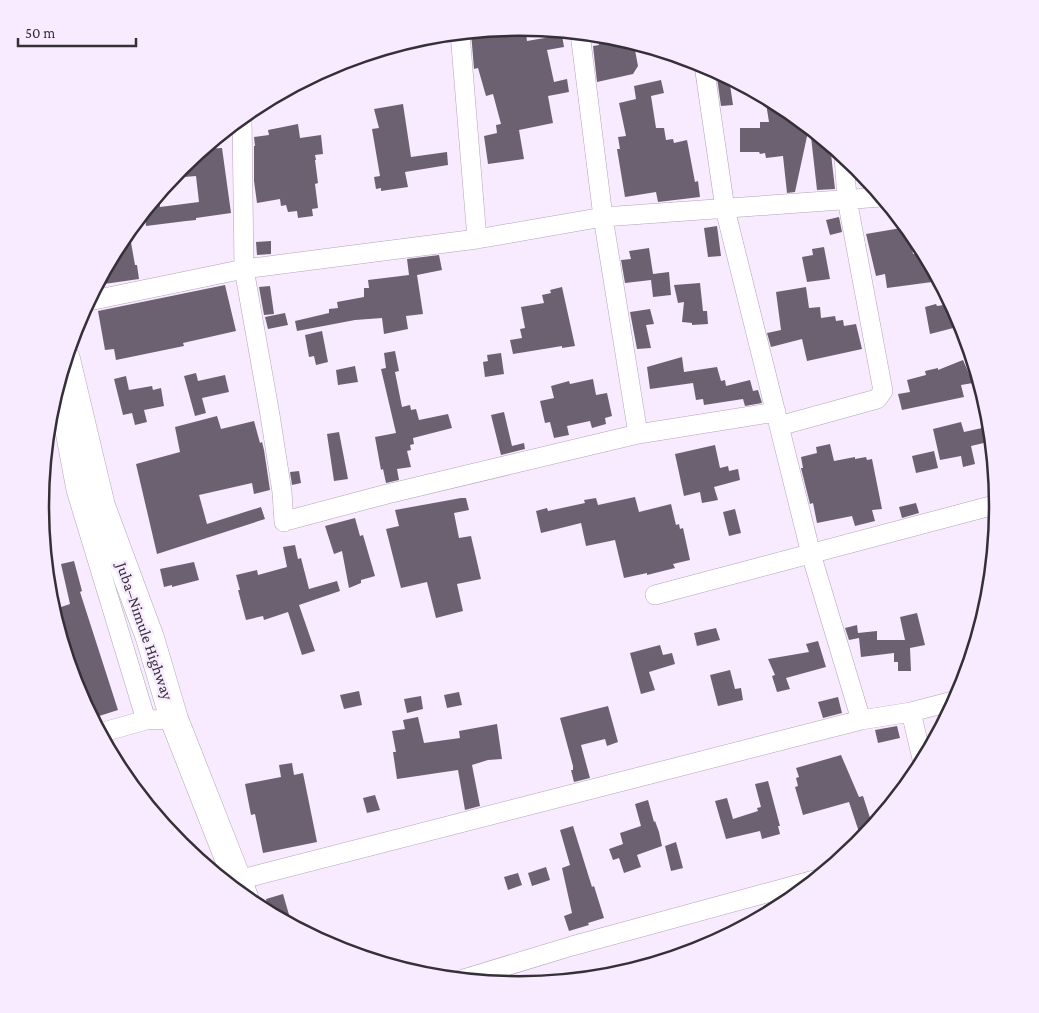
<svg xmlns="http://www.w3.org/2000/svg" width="1039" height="1013" font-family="'Crimson Pro',serif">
<rect width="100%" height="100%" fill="#f9ebff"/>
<path fill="#6c6171" d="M510,28L511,36L526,33L527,41L562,35L564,47L547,50L554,82L567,79L569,92L548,96L553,123L519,130L524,159L488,164L484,136L497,133L496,125L501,124L493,94L486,96L478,68L474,69L471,32Z
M597,35L613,37L651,48L635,50L638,66L633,74L597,82L593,46L599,45Z
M716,71L729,78L733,105L721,106Z
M661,80L664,93L651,96L656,128H664L666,140L673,139L674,143L687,140L695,182L698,181L700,197L658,202L656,192L625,197L617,149H620L618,137L626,136L619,103L636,99L634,86Z
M765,97L786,108L809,127L795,192L787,193L783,156L766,158L765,153L760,154L759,152H740V128H760V122H769Z
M403,104L411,157L447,152L448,165L405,172L408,187L381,191V188L376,189L374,177L380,176L372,129L379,128L374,109Z
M298,124L300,138L321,135L323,154L315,155L316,160H315L318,183L315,184L318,208L312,209L313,216L298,218L297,211L288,212L286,205L281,206L280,199L257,203L254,181V146H255L254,137L269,135L268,130Z
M810,128L830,145L835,189L817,190Z
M222,148L231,213L196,218V220L186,221L146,226L145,212L159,195L160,207L199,202L196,176L172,178L181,168L204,149Z
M839,217L842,232L830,235L826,220Z
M717,226L721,256L708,257L704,228Z
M907,227L910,231L913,254L924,252L938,278L931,279L932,282L887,288L885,274L876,276L866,234Z
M129,231L135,265H137L139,279L97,285L121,240Z
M271,241V254L257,255L256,242Z
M824,247L830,279L807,282L802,257L813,255L812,249Z
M649,248L653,274L669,272L671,295L653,297L651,280L625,283L621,260L631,259L629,251Z
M439,255L442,270L417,275L423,314L406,316L408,329L384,334L382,318L355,320L297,331L295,321L329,313V309L338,308L337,302L364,297V288H369L368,280L409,275L407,259Z
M700,283L703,311H707L708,324L692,325V323L682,322L684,302L678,303L674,285Z
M225,285L236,331L183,343L184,346L116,360L114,349L105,350L98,311Z
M270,286L274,314L264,315L259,287Z
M562,287L575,346L562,348V346L513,354L510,340L522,338L520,329L525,328L521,307L544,303L542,295L551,293L550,290Z
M806,287L809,308L820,307L821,318L835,316L836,321L843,320L844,326L856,324L862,349L807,361L802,339L771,347L767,333L781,330L776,292Z
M936,304L937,306L951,304L960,319L961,326L930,334L925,307Z
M650,309L654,324L646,325L651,348L637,349L630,312Z
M285,313L288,325L268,329L265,317Z
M322,331L328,362L316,365L314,356L309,357L305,335Z
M395,351L399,371L395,372L402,407L410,405L411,410L416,409L419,420L448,414L452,428L413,438L414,444L410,445L411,450L407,451L411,467L397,469L399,480L386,483L383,469L381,470L375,437L396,433L381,369L386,368L384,353Z
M501,353L504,374L485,377L483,362L488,361L487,355Z
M682,357L684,372L717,367L721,381L725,380L726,386L750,380L753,391L758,390L762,403L745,406L743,399L704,405L703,399L696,400L693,383L650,389L647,367Z
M963,360L973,383L961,385L964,397L902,410L898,394L910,392L907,380L926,375L925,371L938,368V370Z
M355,366L358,382L338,385L336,370Z
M196,373L198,381L225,375L229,392L202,398L206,413L195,416L184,376Z
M126,376L129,390L152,386L153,390L161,388L164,406L144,410L147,422L135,425L132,413L123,415L114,379Z
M593,379L596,395L607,393L612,416L605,418L606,424L592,428L590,421L567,426L569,435L554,438L550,422L545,423L540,401L554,398L551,386L569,381L570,384Z
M504,412L512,446L524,443L525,449L501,455L491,415Z
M217,416L221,429L254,421L260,443L262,442L264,450L270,490L254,494L252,483L199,495L207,524L261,507L265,519L157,554L136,464L180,452L175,427Z
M961,422L964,432L991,426L992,441L971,446L975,464L963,467L961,456L940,460L933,429Z
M339,432L348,479L334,481L327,434Z
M830,444L834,461L855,457V459L866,457L867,460L872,459L882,509L872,510L875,521L855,526L852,516L817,523L813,503L810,504L801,468H803L801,457L817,453L816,447Z
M715,445L720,468L728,466L729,471L738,469L740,480L714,487L718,500L702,503L700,492L684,496L675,454Z
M934,451L938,468L916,473L912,456Z
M299,471L301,483L292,485L290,472Z
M635,497L639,512L671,504L676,525L679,524L680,529L683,528L690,560L673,564L675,568L647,575V573L624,578L615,540L586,546L581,523L541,533L536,511L547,508L548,511L585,503L584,500L596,498L598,505Z
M461,498H466L469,510L454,513L459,538L471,536L481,579L457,584L463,611L436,618L427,582L401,588L386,529L399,526L395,510Z
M916,503L919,513L902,518L899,507Z
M735,509L741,533L729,536L723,512Z
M355,518L360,536L363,535L375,576L361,580V583L349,588L342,551L334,554L325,526Z
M295,545L298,559L301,558L309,589L337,581L340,591L299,605L315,651L302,655L288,612L264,620L263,616L246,620L238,590H240L236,575L257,570L258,575L287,567L283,547Z
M74,561L82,591L80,592L118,710L93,718L58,608L70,604L61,564Z
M194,562L199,580L172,587V585L164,587L160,569Z
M917,613L925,645L910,648L911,671H898V662H894V653L861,657L859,638L849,640L845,628L857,625L858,633L877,631V640H905L900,617Z
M716,628L720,640L697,646L694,633Z
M818,641L826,667L786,678L790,689L777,692L772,676L775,675L768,659L809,652L806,644Z
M660,645L663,655L672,653L675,664L649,672L655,690L641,694L630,653Z
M730,670L735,689L741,688L743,700L718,706L710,675Z
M359,691L362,705L344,709L340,695Z
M459,692L462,705L447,708L444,695Z
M421,696L423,709L407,713L404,699Z
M838,697L842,713L823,718L818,702Z
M608,706L618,742L607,746L605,739L581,745L590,778L574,782L571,770H573V766L560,718Z
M418,717L424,743L460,738L459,731L497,724L502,759L488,760L472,765L480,806L465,810L458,770L397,779L393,752H396L392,731L405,729L403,720Z
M897,726L900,738L878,743L875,730Z
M841,755L859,797L863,796L873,827L862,841L849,802L803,815L795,787L798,786L796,778L799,777L796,768Z
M292,763L294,775L303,773L317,842L263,853L255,814L251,815L245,784L281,777L279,765Z
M768,781L780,826H778L780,834L762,839L760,831L726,839L715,801L727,798L733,819L758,811L757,808L761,807L755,784Z
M375,795L380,810L367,813L363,798Z
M648,800L654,822L655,821L659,832L662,846L637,855L641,867L624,873L619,858L613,860L609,849L623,844L620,833L641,826L635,804Z
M573,826L592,887L594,886L604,918L588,923L589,925L569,931L564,916L572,913L562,868L570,865L560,830Z
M676,842L683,868L671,871L665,846Z
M546,867L550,880L532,886L528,873Z
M518,873L522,885L508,890L504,877Z
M283,894L292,925L271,914L267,904L266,899Z"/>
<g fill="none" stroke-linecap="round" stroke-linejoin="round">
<defs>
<path id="street" d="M460,33L477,239
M580,33L603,217L638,434
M704,65L725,209L811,554L861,720
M242,118L244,269L270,415L282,492L284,522
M89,301L244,269L477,239L603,217L882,197
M57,389L76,490L146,720
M779,426L877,399L883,391L847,199L844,156
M289,520L387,494L638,434L776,412
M655,595L998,504
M911,712L923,763
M100,733L146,720L174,719
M238,880L861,720L911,712L957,700
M460,980L572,946L818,879"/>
<path id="primary" d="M66,359L101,506L150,638L174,719L244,897"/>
</defs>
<use href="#street" stroke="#b1a4b6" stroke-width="20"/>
<use href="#primary" stroke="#b1a4b6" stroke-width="29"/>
<use href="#street" stroke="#fff" stroke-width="19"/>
<use href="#primary" stroke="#fff" stroke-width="28"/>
</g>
<g text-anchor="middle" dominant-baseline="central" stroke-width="5" stroke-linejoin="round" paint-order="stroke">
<g font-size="16" fill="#353037" stroke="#f9ebff">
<text transform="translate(145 631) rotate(71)">Juba–Nimule Highway</text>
</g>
</g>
<path d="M0 0H1039V1013H0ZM49 506a470 470 0 1 1 940 0a470 470 0 1 1-940 0Z" fill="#f9ebff" fill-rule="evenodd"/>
<path fill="none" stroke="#353037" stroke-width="2.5" d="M49 506a470 470 0 1 1 940 0a470 470 0 1 1-940 0Z"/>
<path d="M18 38v8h118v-8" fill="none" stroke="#353037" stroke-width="2.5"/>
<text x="25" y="38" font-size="15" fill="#353037" stroke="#f9ebff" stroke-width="4" paint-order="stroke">50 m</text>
</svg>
